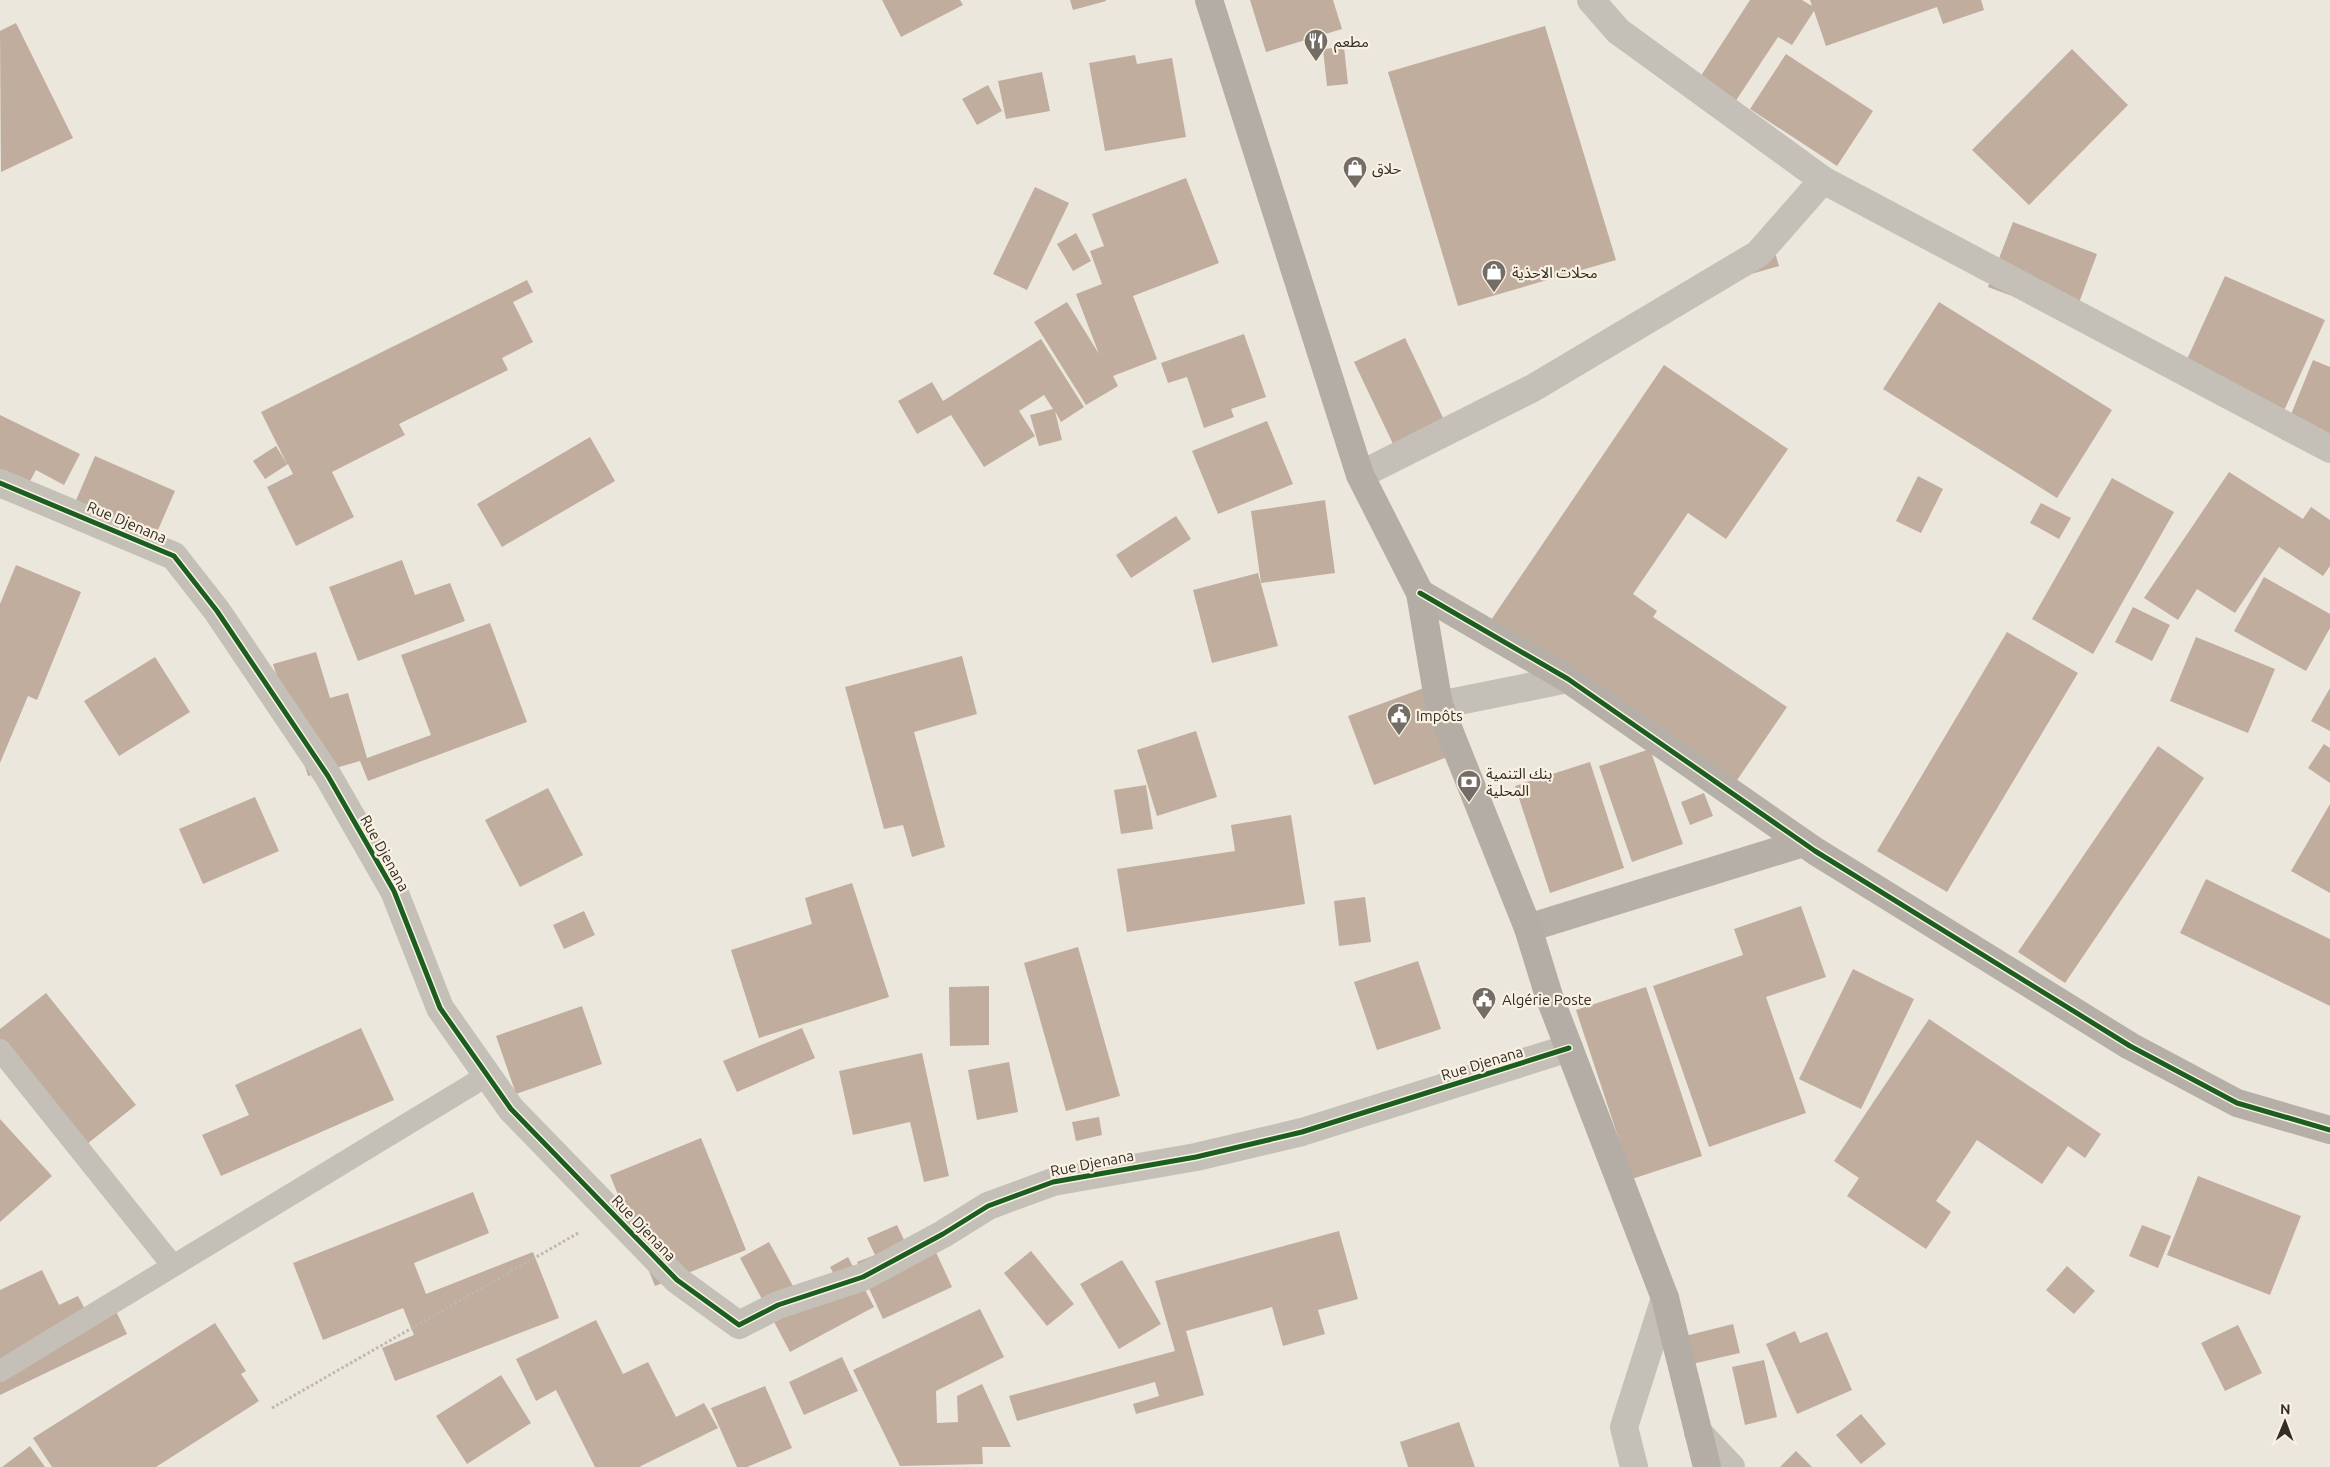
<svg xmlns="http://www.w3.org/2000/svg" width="2330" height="1467" font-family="Ubuntu,'Noto Sans Arabic',sans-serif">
<rect width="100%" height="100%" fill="#ece7dd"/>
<path fill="#c0ad9e" d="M882,0H960L963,5L901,37Z
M1070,0H1106V1L1073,10Z
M1250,0H1333L1342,29L1266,52Z
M1750,0H1802L1812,6L1810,0H1981L1984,10L1943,24L1937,7L1826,46L1814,11L1792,45L1778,37L1731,108L1695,85Z
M16,23L73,138L1,172L0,31Z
M1545,26L1616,260L1458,306L1388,72Z
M1344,47L1348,84L1327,86L1323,49Z
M2072,49L2128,105L2029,205L1972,150Z
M1786,54L1873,111L1837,166L1750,109Z
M1135,55L1137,64L1172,58L1186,137L1105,151L1089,63Z
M1042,72L1050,111L1006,119L998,81Z
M988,85L1002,111L977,125L962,99Z
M1186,178L1219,263L1133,296L1157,359L1113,376L1118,386L1086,405L1034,322L1067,302L1099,354L1076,294L1102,284L1090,251L1104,246L1092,214Z
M1035,187L1069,203L1027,290L993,274Z
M2013,222L2097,254L2073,319L1988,287Z
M1076,233L1091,261L1073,271L1057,244Z
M1774,249L1779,266L1737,278Z
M2225,276L2325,320L2278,424L2178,379Z
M527,280L533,292L513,302L533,342L502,358L508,370L399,424L405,435L332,472L354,517L296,546L267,487L293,474L288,464L265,479L253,461L276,446L287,464L261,412Z
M1939,302L2112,410L2057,498L1883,389Z
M1244,334L1266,397L1231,409L1234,417L1204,428L1187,377L1168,383L1161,363Z
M1405,338L1445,422L1394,446L1354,362Z
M1041,339L1084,407L1061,422L1055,411L1062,440L1039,446L1030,415L1053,409L1044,395L1019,411L1035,436L984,467L951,415L917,434L898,401L932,382L943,401Z
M2313,360L2330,367V459L2281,439Z
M1664,365L1788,449L1726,539L1688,513L1633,594L1657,611L1653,617L1787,707L1731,789L1487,626Z
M0,415L80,454L64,485L36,470L29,483L0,469Z
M1267,421L1293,484L1218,514L1192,451Z
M590,437L615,481L502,547L477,504Z
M95,456L175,491L151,546L71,512Z
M2229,472L2303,519L2311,507L2330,520V566L2323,576L2279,547L2235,613L2197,589L2178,620L2144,598Z
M1918,476L1943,489L1921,533L1896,521Z
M2112,478L2174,512L2093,654L2032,619Z
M1325,500L1335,573L1261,583L1251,511Z
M2041,503L2071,518L2059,539L2030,523Z
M1176,516L1191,539L1131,578L1116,555Z
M402,560L415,595L450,583L465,621L358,661L329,587Z
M16,565L81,592L37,700L28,696L0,763V604Z
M1258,573L1278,646L1212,663L1193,590Z
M2264,577L2330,614V628L2306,671L2234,631Z
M2133,607L2170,625L2152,661L2115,642Z
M490,623L527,722L368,781L360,761L308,776L273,664L316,652L330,698L348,693L367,758L431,735L401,655Z
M2007,632L2078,673L1947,892L1877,851Z
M2196,637L2275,669L2248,733L2170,701Z
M962,656L977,714L914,732L945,847L912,857L903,825L884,829L845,687Z
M155,657L190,712L119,756L84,701Z
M1424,688L1450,756L1374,785L1348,716Z
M2330,688V731L2311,721Z
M1196,731L1217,797L1157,816L1137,750Z
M2324,744L2330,748V783L2308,768Z
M2158,746L2204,778L2065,983L2018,952Z
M1650,749L1683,844L1632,862L1599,766Z
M1590,762L1624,868L1550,893L1515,786Z
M1146,785L1153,829L1121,834L1114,790Z
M548,788L583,855L520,887L485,820Z
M1704,793L1713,816L1690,825L1681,802Z
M255,797L279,851L203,884L179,829Z
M2330,804V893L2291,871Z
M1291,815L1305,904L1127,932L1117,869L1235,851L1231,825Z
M2206,879L2330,939V1006L2180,933Z
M852,883L889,997L759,1038L731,950L812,924L805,898Z
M1365,897L1371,942L1339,946L1334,901Z
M1801,906L1826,977L1766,997L1806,1113L1709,1147L1653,986L1743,955L1734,929Z
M584,911L595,935L564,949L553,925Z
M1078,947L1120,1096L1066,1111L1024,963Z
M1418,961L1441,1029L1377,1050L1354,982Z
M1853,969L1914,999L1861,1109L1799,1079Z
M989,986V1045L950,1046L949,987Z
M1646,987L1702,1156L1632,1179L1576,1010Z
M46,993L136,1105L82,1148L0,1045V1029Z
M582,1006L602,1064L516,1094L496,1036Z
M1929,1019L2101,1134L2085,1158L2068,1146L2042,1184L1977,1140L1936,1201L1951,1212L1926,1249L1847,1196L1859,1178L1834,1161Z
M361,1028L394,1100L221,1176L202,1135L249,1115L235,1085Z
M802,1028L815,1058L737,1092L723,1061Z
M922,1053L949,1176L924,1182L910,1122L853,1135L839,1071Z
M1009,1062L1018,1112L977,1120L968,1070Z
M1099,1117L1102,1135L1076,1141L1072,1122Z
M0,1119L52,1176L0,1222Z
M701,1138L746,1250L655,1286L610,1175Z
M2198,1176L2301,1216L2270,1295L2167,1255Z
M473,1192L489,1233L414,1263L426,1294L533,1252L559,1318L395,1381L382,1348L414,1335L403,1308L323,1340L293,1263Z
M897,1225L906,1244L928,1235L952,1287L883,1319L857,1262L875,1255L867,1238Z
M2142,1225L2171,1236L2158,1268L2129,1256Z
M1339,1231L1358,1299L1318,1310L1325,1334L1283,1346L1272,1307L1186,1331L1204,1395L1136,1414L1133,1404L1159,1396L1155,1382L1017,1421L1009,1396L1175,1351L1155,1281Z
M769,1242L805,1308L842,1288L830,1267L848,1257L874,1307L790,1352L740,1258Z
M1031,1251L1074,1304L1047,1326L1004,1273Z
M1122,1260L1161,1324L1119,1349L1080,1284Z
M2067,1266L2095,1291L2074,1314L2046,1290Z
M42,1270L59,1305L78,1296L88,1315L112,1303L127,1334L0,1395V1290Z
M980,1309L1004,1357L936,1391L937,1423L958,1422L957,1396L982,1384L1011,1447H982L983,1464L900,1466L853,1370Z
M596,1320L623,1374L648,1362L676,1417L704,1403L718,1428L639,1467H595L556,1390L536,1401L516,1359Z
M215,1323L246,1371L241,1374L259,1401L156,1467H52L33,1438Z
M1733,1324L1740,1353L1692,1364L1685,1336Z
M2238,1325L2262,1373L2225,1391L2201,1343Z
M1795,1331L1800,1343L1827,1332L1852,1390L1797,1414L1766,1344Z
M842,1357L858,1391L804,1415L789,1382Z
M1764,1360L1777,1417L1745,1425L1732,1367Z
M501,1375L531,1423L467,1464L436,1416Z
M765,1386L792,1448L747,1467H737L711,1408Z
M1861,1414L1886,1444L1861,1464L1836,1435Z
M1459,1422L1475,1467H1408L1400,1442Z
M30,1446L45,1467H2Z
M1796,1451L1812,1467H1780Z"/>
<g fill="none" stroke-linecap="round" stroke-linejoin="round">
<path stroke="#bdb7af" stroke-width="3" stroke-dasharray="2.5 2.5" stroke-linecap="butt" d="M272,1408L580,1232"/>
<path stroke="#c4bfb7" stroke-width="22" d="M0,1050L173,1266
M0,1371L488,1075"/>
<path stroke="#c4bfb7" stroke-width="28" d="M1591,0L1618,31L1823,180L2330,449
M1360,475L1533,388L1758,254L1823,180
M0,483L174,556L217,611L328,776L394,891L440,1008L511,1109L677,1280L739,1325L778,1305L863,1277L943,1234L988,1206L1053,1182L1196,1157L1302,1132L1569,1048
M1439,705L1568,679
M1698,1432L1731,1467
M1634,1467L1624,1427L1665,1298"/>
<path stroke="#b5afa7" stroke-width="28" d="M1420,593L1568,679L1815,851L2130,1046L2237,1103L2330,1130
M1528,928L1803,843"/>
<path stroke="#b3ada6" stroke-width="28" d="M1209,0L1360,475L1420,593L1439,705L1528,928L1549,996L1665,1298L1707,1467"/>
<defs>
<path id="cycleway" d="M0,483L174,556L217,611L328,776L394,891L440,1008L511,1109L677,1280L739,1325L778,1305L863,1277L943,1234L988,1206L1053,1182L1196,1157L1302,1132L1569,1048
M1420,593L1568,679L1815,851L2130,1046L2237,1103L2330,1130"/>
</defs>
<use href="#cycleway" stroke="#f9f2e3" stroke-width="8"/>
<use href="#cycleway" stroke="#1b5e20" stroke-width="5"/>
</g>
<defs>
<symbol id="restaurant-pin" viewBox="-11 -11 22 30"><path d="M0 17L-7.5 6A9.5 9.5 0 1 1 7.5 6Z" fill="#746d65" stroke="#f9f2e3"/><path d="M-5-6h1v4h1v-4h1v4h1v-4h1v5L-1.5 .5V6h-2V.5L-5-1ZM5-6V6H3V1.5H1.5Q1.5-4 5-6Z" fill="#fff"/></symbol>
<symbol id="shop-pin" viewBox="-11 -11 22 30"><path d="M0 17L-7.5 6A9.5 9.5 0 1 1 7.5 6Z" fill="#746d65" stroke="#f9f2e3"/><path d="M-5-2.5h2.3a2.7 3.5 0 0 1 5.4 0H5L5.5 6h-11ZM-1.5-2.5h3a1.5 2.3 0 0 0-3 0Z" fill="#fff"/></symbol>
<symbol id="civic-pin" viewBox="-11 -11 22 30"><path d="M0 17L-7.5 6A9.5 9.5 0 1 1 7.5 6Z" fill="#746d65" stroke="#f9f2e3"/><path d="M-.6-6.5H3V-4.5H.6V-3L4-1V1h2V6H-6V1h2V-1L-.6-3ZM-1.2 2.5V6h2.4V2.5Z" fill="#fff"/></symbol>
<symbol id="bank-pin" viewBox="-11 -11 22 30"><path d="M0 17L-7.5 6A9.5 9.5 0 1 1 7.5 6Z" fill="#746d65" stroke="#f9f2e3"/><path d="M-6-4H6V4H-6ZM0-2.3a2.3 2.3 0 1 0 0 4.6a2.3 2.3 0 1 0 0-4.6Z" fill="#fff"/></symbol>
</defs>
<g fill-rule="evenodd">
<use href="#restaurant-pin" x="1302" y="27" width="28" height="38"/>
<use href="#shop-pin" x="1341" y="154" width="28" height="38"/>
<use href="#shop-pin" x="1480" y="258" width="28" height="38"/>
<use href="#civic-pin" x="1385" y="701" width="28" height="38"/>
<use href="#bank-pin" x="1455" y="768" width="28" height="38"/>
<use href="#civic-pin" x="1470" y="985" width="28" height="38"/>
</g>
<g text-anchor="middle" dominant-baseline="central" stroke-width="4.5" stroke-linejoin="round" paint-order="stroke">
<g font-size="15" fill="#342c25" stroke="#f9f2e3" text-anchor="start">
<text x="1334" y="41">مطعم</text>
<text x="1372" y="168">حلاق</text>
<text x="1512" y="272">محلات الاحذية</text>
<text x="1416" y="715">Impôts</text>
<text x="1486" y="773">بنك التنمية<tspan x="1486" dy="17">المحلية</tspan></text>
<text x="1502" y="999">Algérie Poste</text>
</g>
<g font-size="15" fill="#342c25" stroke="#f9f2e3">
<text transform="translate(127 522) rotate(23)">Rue Djenana</text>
<text transform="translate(385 853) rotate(61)">Rue Djenana</text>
<text transform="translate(1482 1063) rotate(-17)">Rue Djenana</text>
<text transform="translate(1092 1163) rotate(-11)">Rue Djenana</text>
<text transform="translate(644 1228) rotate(46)">Rue Djenana</text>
</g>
</g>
<g transform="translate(2285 1422) rotate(1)" stroke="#f9f2e3" stroke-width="4" paint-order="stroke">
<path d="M0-4L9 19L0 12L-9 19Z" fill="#342c25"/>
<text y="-8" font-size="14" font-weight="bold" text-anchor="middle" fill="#342c25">N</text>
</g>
</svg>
